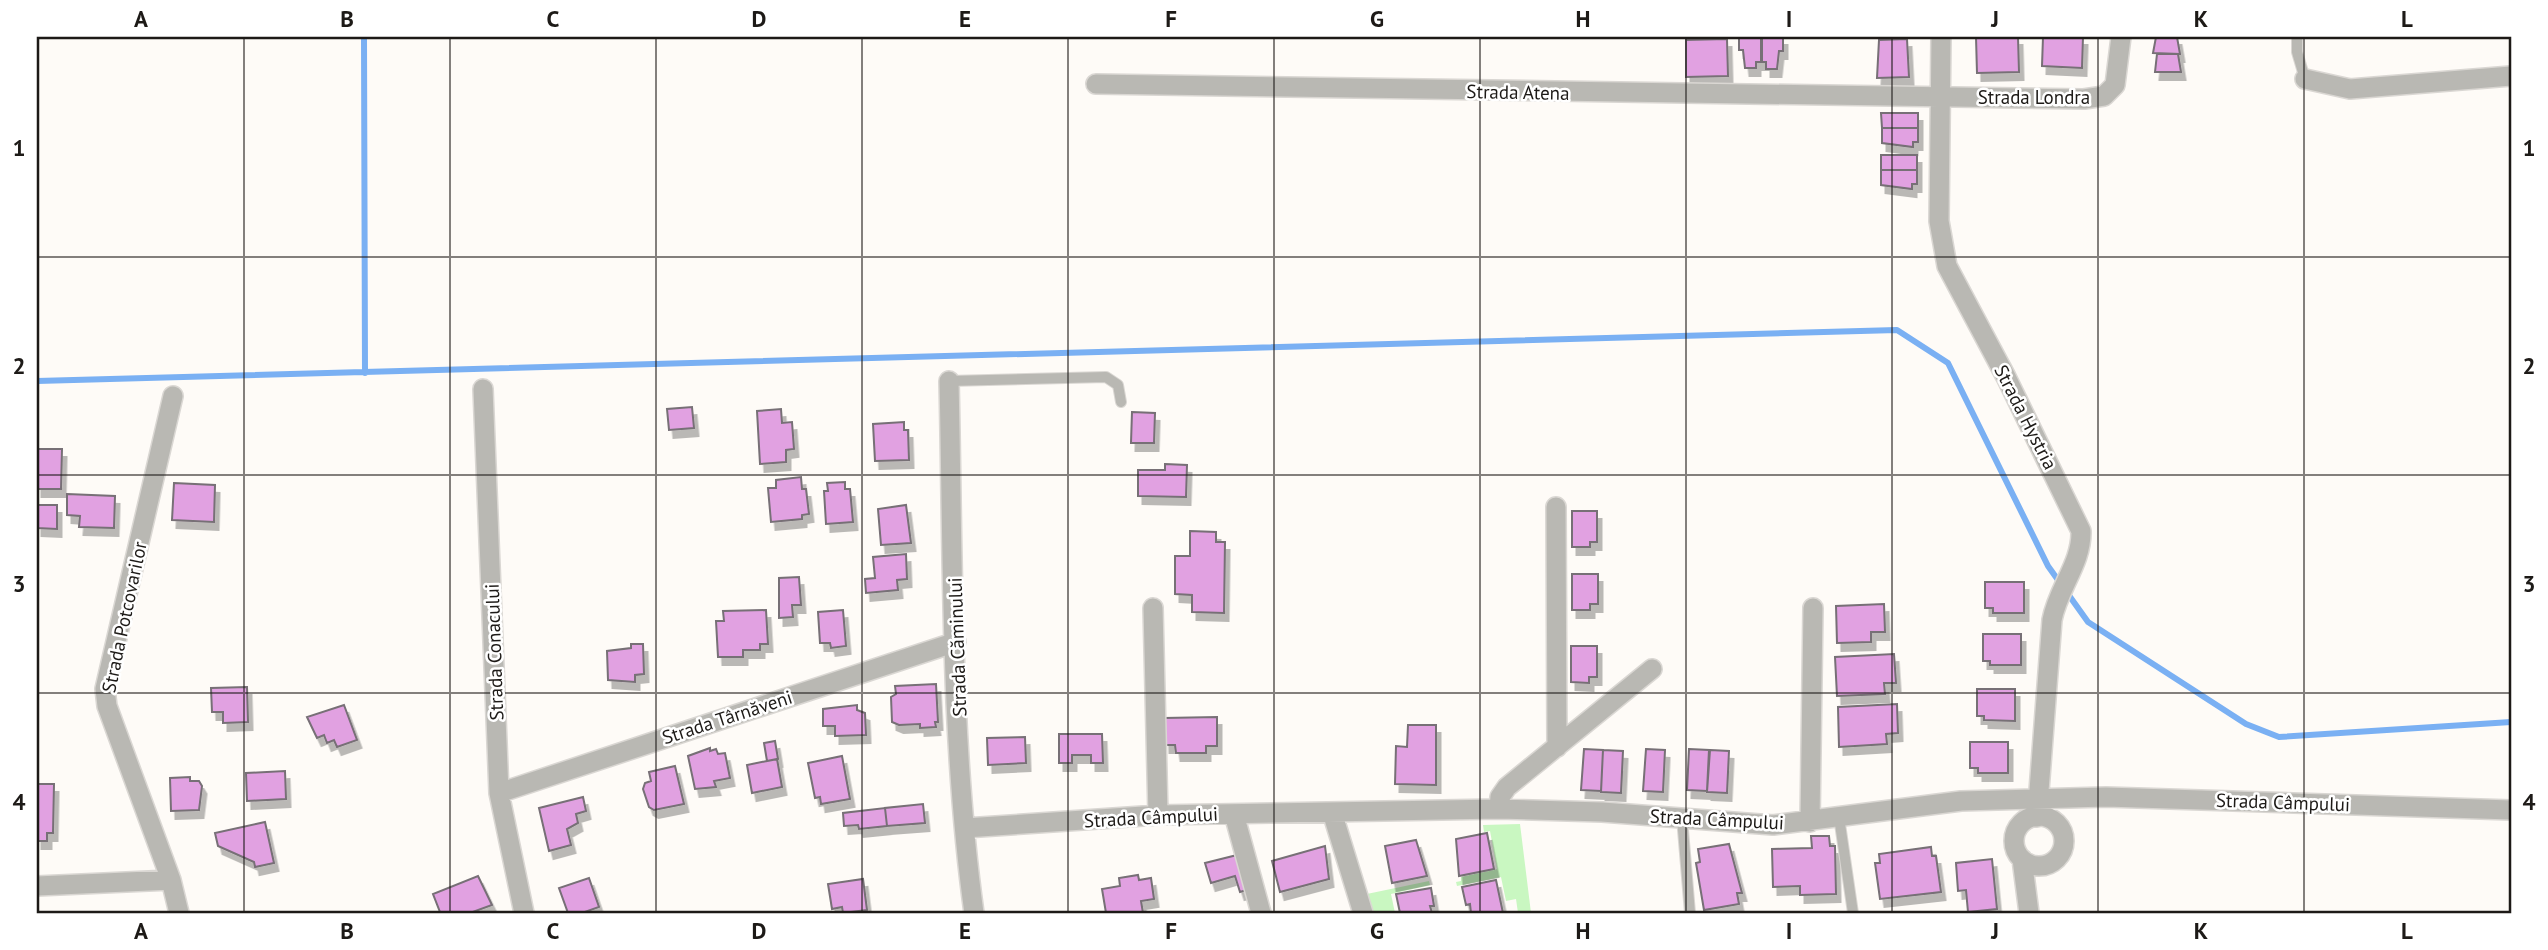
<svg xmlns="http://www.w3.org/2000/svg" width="2548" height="950" font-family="'PT Sans',sans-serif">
<defs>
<filter id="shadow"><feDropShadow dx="4.5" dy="8" stdDeviation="0" flood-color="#0004"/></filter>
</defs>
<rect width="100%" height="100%" fill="#fefbf7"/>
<path fill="#c9f7c1" d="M1520,824L1531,913H1518L1516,899L1506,901L1501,877L1457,886L1456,882L1461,881V877L1497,869L1490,831L1484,832L1483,825Z
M1429,881L1430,885L1391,894L1395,913H1367L1362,895Z"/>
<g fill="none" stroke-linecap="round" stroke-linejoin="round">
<path stroke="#7ab0f3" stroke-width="6" d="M364,37L365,373
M37,381L1897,330L1948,363L2048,566L2088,622L2246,724L2279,737L2511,722"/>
</g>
<path fill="#e1a1e1" stroke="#776f76" stroke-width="2" filter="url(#shadow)" d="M1739,37H1761V62H1756V68H1745L1743,50H1739Z
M1762,37H1783V51H1779L1777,69H1766V62H1762Z
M1976,37H2018L2019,72L1977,73Z
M2043,37H2083L2082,68L2042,66Z
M2156,37H2177L2180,54L2153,53Z
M1727,39L1728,76L1686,77V40Z
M1907,39L1909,77L1877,78L1879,40Z
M2157,54H2178L2181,72H2155Z
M1881,113H1918V128H1882Z
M1882,128H1918V142H1913V147L1882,143Z
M1881,155H1917V170H1881Z
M1881,170H1917V184H1912V189L1881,185Z
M692,407L694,428L669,430L667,409Z
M781,409L782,423L792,422L794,449L786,450V462L760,464L757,411Z
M1132,412L1155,413L1154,443H1131Z
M904,422V430H908L909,460L875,461L873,424Z
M37,449H62L61,489H37Z
M1165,464L1187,465L1186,497L1138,496V470H1165Z
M801,477L802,489H806L809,514L802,515V519L771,522L768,488H776V480Z
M845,482V489H850L853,522L826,524L824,491H828L827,483Z
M174,483L215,485L214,522L172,520Z
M67,494L115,496L114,528L79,527L80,516L67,515Z
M37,505H57V529L37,528Z
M906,505L911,543L881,545L878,509Z
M1572,511H1597V542H1590V547H1572Z
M1190,531L1216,532V542H1225L1224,613L1192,612V595L1175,594V556H1190Z
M906,554L907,579L897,580L898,590L866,593L865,579L875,578L873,557Z
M1572,574H1598V604H1590V610H1572Z
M799,577L801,605H792L793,617L779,618V578Z
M1985,582H2024V613H1993V608H1985Z
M1884,604L1885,632H1871V642L1837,643L1836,606Z
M766,610L768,644H760V650H743V657H718L716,621H724L723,611Z
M843,610L846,646L831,648L830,643H820L818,612Z
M1983,634H2021V665H1990V661H1983Z
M631,644H643L644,674L635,675V682L608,680L607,651L631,648Z
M1571,646H1597V677H1589V683L1571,682Z
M1894,654L1896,683H1884L1885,694L1837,696L1835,657Z
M936,684L938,722H935L936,727L920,728V724L899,725L892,722L891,697L896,694L895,686Z
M247,687L248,722L223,723V712H212L211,688Z
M1977,689H2015V721L1984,720V716H1977Z
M1897,704L1898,733L1886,734L1887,744L1839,747L1838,707Z
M344,705L357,740L337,747L334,740L327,743L324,735L317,738L307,717Z
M857,705V710L865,713L866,735L835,736V726H823V709Z
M1217,717V746H1206V753H1176L1175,745H1165L1164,718Z
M1408,725H1436V785L1395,784L1396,746L1407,747Z
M1059,734H1102L1103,763H1091V755H1072V763H1059Z
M1025,737L1026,763L988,765L987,738Z
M775,741L778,759L767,761L764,743Z
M1970,742H2008V773H1978V768H1970Z
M710,748V751L716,749L718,754L725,753L730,778L714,781L716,787L695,789L688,756Z
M1584,749L1603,750L1601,791L1581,790Z
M1646,749L1665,750L1663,792L1643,791Z
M1689,749L1709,750L1707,791L1687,790Z
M1603,750L1623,751L1621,793L1601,792Z
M1710,750L1729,751L1727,793L1707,792Z
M842,756L850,799L821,804L820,797L815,798L808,763Z
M777,759L782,787L752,793L747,765Z
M675,766L684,804L654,810L649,807L643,789L645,783L651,781L649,772Z
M285,771L286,799L247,801L246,773Z
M190,777V781H199L202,786L199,810L171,811L170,778Z
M37,784H54L53,833H47V841H37Z
M583,797L586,811L576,814L578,823L567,829L571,845L549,851L539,808Z
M923,804L925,823L887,826L885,808Z
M885,808L887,826L859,829L858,825L844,826L843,813Z
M265,822L274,863L255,867L254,862L218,846L215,833Z
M1487,833L1494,869L1459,876L1456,839Z
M1811,836H1829L1830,846H1835L1836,894L1800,895V886L1773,887L1772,849L1812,848Z
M1416,840L1427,876L1392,883L1385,846Z
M1729,844L1742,893H1737L1739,904L1704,910L1696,863L1700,862L1698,849Z
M1325,846L1329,879L1280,892L1272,861Z
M1931,847L1932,856H1936L1941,892L1880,899L1875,863H1880L1879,854Z
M1241,854L1250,889L1240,892L1235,876L1211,883L1205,863Z
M1992,859L1997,909L1968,912L1966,890L1958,891L1956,863Z
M1138,875L1139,880L1151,878L1154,899L1141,901L1143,913H1106L1102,889L1120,886L1119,878Z
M478,876L492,905L470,913L440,912L433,894Z
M589,878L599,907L582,913H568L559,888Z
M863,879L867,910L843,913L842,907L832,909L828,884Z
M1496,880L1503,913H1471L1470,904L1466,905L1462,887Z
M1431,888L1434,906H1430L1432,913H1400L1396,894Z"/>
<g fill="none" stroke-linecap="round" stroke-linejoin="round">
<defs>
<path id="lane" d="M2297,37V52L2305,79
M949,381L1106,377L1118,385L1121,402
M1839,817L1853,913
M1682,818L1690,913"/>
<path id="street" d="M1941,37L1939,221L1947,266L2006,377L2081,531C2082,563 2058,588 2052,620L2037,817
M2305,79L2350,89L2511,76
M1096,84L2084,99L2104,96L2115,85L2121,37
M949,381C953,556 950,740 974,913
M483,389L499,793L524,913
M173,396L105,689L107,706L171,880L179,913
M1556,507L1557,747
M1153,608L1158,815
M499,793L956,642
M1499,809L1500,797L1507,787L1652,669
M1332,812L1363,913
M1234,814L1261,913
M2014 841a25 25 0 1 1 50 0a25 25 0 1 1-50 0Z
M1810,822L1813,608
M965,828L1158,815L1499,809L1602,812L1773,825L1961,801L2106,797L2511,810
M2022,859L2029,913
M37,886L171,880"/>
</defs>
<use href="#lane" stroke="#dad7d3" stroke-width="12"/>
<use href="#street" stroke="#dad7d3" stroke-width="22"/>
<use href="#lane" stroke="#b9b8b3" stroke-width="10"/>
<use href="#street" stroke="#b9b8b3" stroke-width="19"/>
</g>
<path fill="none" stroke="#1d1a17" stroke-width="2" stroke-opacity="0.55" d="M244,37V913M450,37V913M656,37V913M862,37V913M1068,37V913M1274,37V913M1480,37V913M1686,37V913M1892,37V913M2098,37V913M2304,37V913M37,257H2511M37,475H2511M37,693H2511"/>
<g text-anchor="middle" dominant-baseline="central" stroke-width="5" stroke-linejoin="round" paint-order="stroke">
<g font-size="19" fill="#1d1a17" stroke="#fff">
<text transform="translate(1518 92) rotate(1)">Strada Atena</text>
<text x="2034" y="97">Strada Londra</text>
<text transform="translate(2026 417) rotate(63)">Strada Hystria</text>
<text transform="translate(124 617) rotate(-78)">Strada Potcovarilor</text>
<text transform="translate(957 647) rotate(-92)">Strada Căminului</text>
<text transform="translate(494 652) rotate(-92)">Strada Conacului</text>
<text transform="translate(727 717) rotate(-18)">Strada Târnăveni</text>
<text transform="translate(2283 802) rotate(2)">Strada Câmpului</text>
<text transform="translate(1151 817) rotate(-3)">Strada Câmpului</text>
<text transform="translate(1717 819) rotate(3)">Strada Câmpului</text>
</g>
</g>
<rect width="2548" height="950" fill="none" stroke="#ffffff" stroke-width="77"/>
<rect x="38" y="38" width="2472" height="874" fill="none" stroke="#1d1a17" stroke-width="2.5"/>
<g font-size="23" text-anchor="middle" font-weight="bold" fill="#1d1a17">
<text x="141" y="27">A</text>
<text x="347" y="27">B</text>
<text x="553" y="27">C</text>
<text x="759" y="27">D</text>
<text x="965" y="27">E</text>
<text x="1171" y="27">F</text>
<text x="1377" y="27">G</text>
<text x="1583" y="27">H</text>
<text x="1789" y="27">I</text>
<text x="1995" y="27">J</text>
<text x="2201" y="27">K</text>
<text x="2407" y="27">L</text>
<text x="19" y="156">1</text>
<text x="2529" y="156">1</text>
<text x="19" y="374">2</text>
<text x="2529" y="374">2</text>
<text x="19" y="592">3</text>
<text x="2529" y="592">3</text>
<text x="19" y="810">4</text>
<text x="2529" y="810">4</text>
<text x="141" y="939">A</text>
<text x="347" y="939">B</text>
<text x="553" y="939">C</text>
<text x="759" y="939">D</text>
<text x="965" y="939">E</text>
<text x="1171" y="939">F</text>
<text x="1377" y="939">G</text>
<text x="1583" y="939">H</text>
<text x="1789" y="939">I</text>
<text x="1995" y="939">J</text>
<text x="2201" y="939">K</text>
<text x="2407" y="939">L</text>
</g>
</svg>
